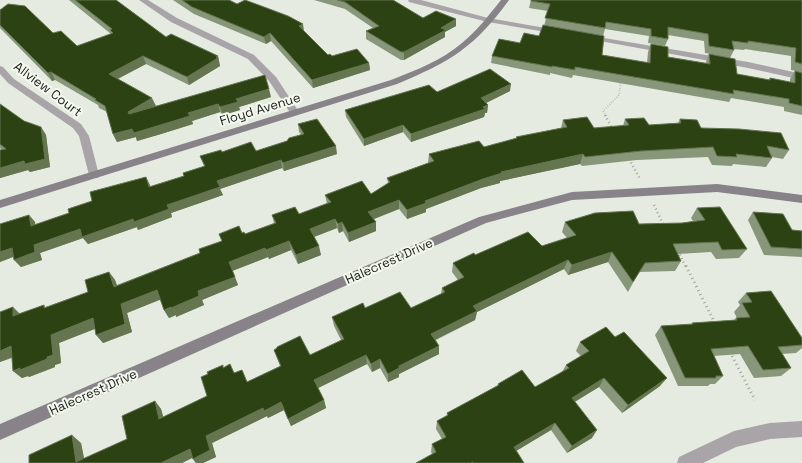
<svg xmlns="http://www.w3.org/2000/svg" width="802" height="463" font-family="'Space Grotesk',sans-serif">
<rect width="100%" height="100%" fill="#e5ebe1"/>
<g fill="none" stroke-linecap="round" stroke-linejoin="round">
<path stroke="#9fa39b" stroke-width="2" stroke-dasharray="0.5 2" stroke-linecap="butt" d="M606,116L603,111L619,95L621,80"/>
<path stroke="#9fa39b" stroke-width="2.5" stroke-dasharray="1 3" stroke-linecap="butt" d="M605,115L612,128
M629,159L640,179
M654,205L664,226
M678,251L686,267"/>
<path stroke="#9fa39b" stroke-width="3" stroke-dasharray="1 3.5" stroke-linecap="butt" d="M686,266L715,323
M730,352L755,400"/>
<path fill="#a8a4a8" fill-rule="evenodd" d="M139,0H148L177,18L254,55L276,77L299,112L297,114H291L269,81L248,59L171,22Z
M408,0H421L488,18L557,30L561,32L557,34L488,22L409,2Z
M586,35L748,62L802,74V80L748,68L589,39L585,37Z
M0,66L3,67L14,79L81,124L89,136L99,175L98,178H90L89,175L79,136L73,128L8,83L0,74Z
M802,421V437L770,439L736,447L703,463H677L679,457L734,431L770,423Z"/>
<path fill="#888388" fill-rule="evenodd" d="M501,0H509C475,47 450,62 397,84L0,208V200L391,80C416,70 441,61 462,43C477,31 489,15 501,0Z
M717,184L802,195V203L717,192L572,200L486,223L0,440V424L479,217L572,192Z"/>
</g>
<path fill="#88967a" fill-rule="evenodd" d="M69,0H116L166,37L218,56L220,66L189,85L146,64L118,79L156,106H154L271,97L239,107L240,110L223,115L220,112L192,121L193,124L161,134L137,141L136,137L117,142L113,134L107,112L99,108L98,105L55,80L52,81L0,28V10L53,33L77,46L111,34Z
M173,0H229L237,4L304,31V32L328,55L332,56L369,63L370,70L313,88L271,41L266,44L194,14Z
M314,0H393L423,18L456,26L445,32V37L404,60H401L366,39V31L373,28L345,9Z
M531,0H802V115L784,111V107L731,98L729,102L573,75L572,78L550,73V75L491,63L492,56L520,43L539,36L544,26L548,11L529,8ZM605,29L649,36L648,43L665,46L668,39V35L704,41L705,53L721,56L709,54L706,62V63L668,57L651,44L648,52L647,63L602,55L603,36ZM733,49L744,50L745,49L791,56V70L796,71H795L790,79V82L770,78L769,80L737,74L730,58L734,50Z
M510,91L486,103L488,105L487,113H485L484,117L411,142L403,132L364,146L346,117L345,110L437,92Z
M0,104L24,121L41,127L46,135L50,167L30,172L28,170L0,178V150H2L0,148Z
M625,119L649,125L678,123L680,119L701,128L789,150L783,159L772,157V158L766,167L733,164L732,166L712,165L708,157L637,160L582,166L580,164L500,181V183L481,188L426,209V212L407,219L399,209L373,219L376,222V231L349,242L343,231L339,233L337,228L314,237L321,255L298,264L291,250L269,259L268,257L232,271L238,285L202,300L204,305L176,317V315L169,318L164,310L160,299L127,313L132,332L103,343L95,328L59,343L61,363L55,365V367L29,377L28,376L22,378L13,371L12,358L0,362V312L19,314L44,305L46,308L88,292L109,272L115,280L117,285L200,253L242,233L245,234L274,223L272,215L299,214L327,204L325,195L371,194L388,183L387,178L428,163L429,154L484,147L516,139V137L561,128L563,120L594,128L623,126Z
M298,124L337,154L284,171L282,168L220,189L223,195L171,213L172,217L138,230L137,227L88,244L83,238L40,253L42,260L21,267L13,257L0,262L29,215L35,222V225L69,213L92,201L146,177L150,187L184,176L204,166L200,156L222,152L256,151L287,141L301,134L299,132Z
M697,208L747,249L739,258L716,259L711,252L678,254L681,261L675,271L639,272L628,292L608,262L568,275L564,269L477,312L475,320L436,340L439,346V354L399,374V377L388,382L380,368L372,372L367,364L318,388L324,400L326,408L291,426L284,410L268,418L267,416L212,443L216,457L203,463H196L192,458L182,463H29L81,443L84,459L127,439L155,401L161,409L163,417L207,396L224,367L235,373L242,370L247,382L280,366L274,350L310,355L341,340L334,326L332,317L365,308H411L441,294L442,288L458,280L452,272L453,263L475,255L542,246L567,238L562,232L565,222L639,224L682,223L693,221L691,218Z
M753,212L792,230L802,231V257L764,255L748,220Z
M746,293L802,338V348L796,353L782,354L791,368L781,376L754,378L740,354L714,356L723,376L715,384H710L708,386H678L655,335L661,326L691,325L692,323L734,320L736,318H737L734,312L740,305L738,302Z
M580,342L660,386L622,413L599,387L575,402L592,438L567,453L551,430L516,451L524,463H416L432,454L431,452L432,444L442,439L436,429L437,421L447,416V413L497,386L498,384L535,387L562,372L566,365L581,356L576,351Z"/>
<path fill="#647550" d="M456,19V26L445,32V37L404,60V52L441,28Z
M303,24L304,31L300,34L299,26Z
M270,33L271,41L266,44L264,37Z
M143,56L146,64L113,81L109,74Z
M218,56L220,66L189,85L187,77Z
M369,63L370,70L313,88L312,80Z
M51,72L55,80L52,81L48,73Z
M511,84L510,91L480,106L481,98Z
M269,89L271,97L239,107L240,110L223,115L220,107L236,99Z
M152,98L156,106L132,120L128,112Z
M218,104L220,112L192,121L193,124L161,134L137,141L136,137L117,142L113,134Z
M488,105L487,113H485L484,117L411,142V134Z
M403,125V132L364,146V139Z
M41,127L46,135L50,167L30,172L28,170L0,178V168Z
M336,146L337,154L284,171L283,163Z
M583,154L580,164L500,181V183L481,188L426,209V212L407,219V210L425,201L501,172Z
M281,160L282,168L220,189L223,195L171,213L172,217L138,230L137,227L88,244L83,238L40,253L42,260L21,267L14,260L34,245L80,229L167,205L217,181Z
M146,177L150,185L153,195L149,187Z
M399,200V209L369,221L368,212Z
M29,215L35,222L37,234L31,226Z
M335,219L337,228L311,238L310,229Z
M342,222L343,231L339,233L338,224Z
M376,222V231L349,242L348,233Z
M289,241L291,250L269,259L266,250Z
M319,246L321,255L298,264L296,255Z
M12,248L18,255L0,262V252Z
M265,248L268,257L232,271L229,262Z
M612,252L608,262L568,275L572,265Z
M568,260L564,269L477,312L475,320L430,342L431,334L473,306Z
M109,272L115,280L120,295L114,287Z
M235,277L238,285L202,300L204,305L176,317V315L169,318L164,310L198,291Z
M157,290L162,299L127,313L132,332L103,343L96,335L121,304Z
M13,307L21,315L13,316Z
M93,318L100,327L59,343L61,363L55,365V367L29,377L28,376L22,378L13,371L47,357L51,335Z
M11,346L20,354L0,362V351Z
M439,346V354L399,374V377L388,382V374L399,366Z
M366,355L367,364L316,389L314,380Z
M380,359V368L372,372L371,364Z
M604,378L599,387L567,406L572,398Z
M667,378L660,386L622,413L628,405Z
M324,400L326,408L291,426L288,419Z
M155,401L161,409L166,426L159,419Z
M281,402L284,410L268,418L267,416L212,443L216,457L203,463H196L193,459L206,436L263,408Z
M555,423L551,430L511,454L514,447Z
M597,430L592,438L567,453L572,446Z
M72,435L81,443L85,463L76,462Z
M190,449L196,456L182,463H161Z"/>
<path fill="#2c4212" stroke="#647550" d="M75,0H116L166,37L171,34L218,56L216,57L218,58L187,77L143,56L109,74L152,98L128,112L129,114L265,75L269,89L236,99L238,102L220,107L218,104L188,113L190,116L157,126L134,133L132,129L113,134L105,106L95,100L96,99L51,72L48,73L0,25V10L8,4L25,6L53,33L61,31L77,46L113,33L110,30L112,29Z
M182,0H229L237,4L245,0L264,7L288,16L303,24L299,26L328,55L330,54L332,56L357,49L369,63L312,80L270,33L264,37L192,7Z
M337,0H393L423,18L436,11L456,19L441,28L446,30L404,52H401L366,31L379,26L345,2Z
M531,0H802V64L795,62L796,48L748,41V43L732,41L734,50L709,46L708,34L668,27V39L651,36V29L606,22L605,28L545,18L550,4L531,1Z
M543,25L604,36L602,55L650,63L651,44L668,47V57L710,64L709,54L735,59L737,74L770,80V78L795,83V71L802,73V106L789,103V99L733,90L734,94L575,67V70L552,66V67L492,56L499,39L520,43L524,33L539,36Z
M490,69L511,84L481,98L488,105L483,107L485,109L411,134L403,125L364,139L345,110L429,85L437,92Z
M0,104L24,121L41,127L45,159L25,164L24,161L0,168V150L6,149L0,144Z
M587,117L594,128L629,125L625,119L644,118L649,125L681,123L680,119L697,120L701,128L739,129L781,133L789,150L767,146L772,158L736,154L737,157L717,156L713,147L641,151L585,157L583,154L501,172L502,173L483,179L425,201L426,203L407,210L399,200L368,212L376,222L348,233L342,222L338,224L335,219L310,229L319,246L296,255L289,241L266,250L265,248L229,262L235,277L198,291L199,296L171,308V307L164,310L157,290L121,304L125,324L96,335L93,318L51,335L53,355L47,357V359L20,370V368L13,371L11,346L0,351V312L13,307V316L44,305V308L88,292L85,280L109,272L114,287L200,253L199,249L222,241L219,234L239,226L242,233L244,232L245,234L276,223L272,215L295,207L299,214L331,202L325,195L362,181L371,194L390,182L387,178L434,161L429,154L479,141L484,147L517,138L516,137L567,127L563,120Z
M317,119L336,146L283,163L281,160L217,181L220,187L167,205L169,209L134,222L133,219L82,237L80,229L34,245L35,252L14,260L12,248L0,252V224L29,215L31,226L69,213L68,209L92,201L90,192L146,177L149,187L184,176L183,173L205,166L200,156L221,150L222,152L251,142L256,151L287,141L289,138L304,134L298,124Z
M720,207L747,249L722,250L718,242L673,244L681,261L645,263L633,282L612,252L572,265L568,260L473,306L477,311L431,334L439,346L399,366V368L388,374L380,359L371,364L366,355L314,380L324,400L288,419L281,402L264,411L263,408L206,436L210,450L193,459L190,449L161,463H29V455L72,435L76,462L127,439L122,416L155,401L159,419L207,396L201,377L208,374L207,372L223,365V368L230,364L234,373L242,370L247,382L281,366L274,350L277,348V347L300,336L310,355L344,339L332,317L363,303L365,308L400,292L411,308L445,292L442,288L464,277L453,263L474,253L475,255L528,232L542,246L576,235L565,222L595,213L633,211L639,224L682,223L705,220L697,208Z
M753,212L783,214L792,230L802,231V249L771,247Z
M771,291L802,338V345L778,347L791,368L763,370L748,346L711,349L723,376H716V378H685L661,326L693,324L692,323L737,320L736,318L750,317L742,303L752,302L746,293Z
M606,327L615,337L624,332L667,378L628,405L604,378L572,398L597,430L572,446L555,423L514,447L524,463H473V462L471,463H416L436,452L432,444L446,437L437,421L448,415L447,413L499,385L498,384L522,370L535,387L569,368L566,365L589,351L580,342Z"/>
<g text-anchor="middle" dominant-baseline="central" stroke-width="4" stroke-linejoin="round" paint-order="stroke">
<g font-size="13" fill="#191b17" stroke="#f3f9ee">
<text transform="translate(48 89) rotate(37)">Allview Court</text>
<text transform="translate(260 109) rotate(-17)">Floyd Avenue</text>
<text transform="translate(389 261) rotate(-24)">Halecrest Drive</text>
<text transform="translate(93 392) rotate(-24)">Halecrest Drive</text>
</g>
</g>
</svg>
